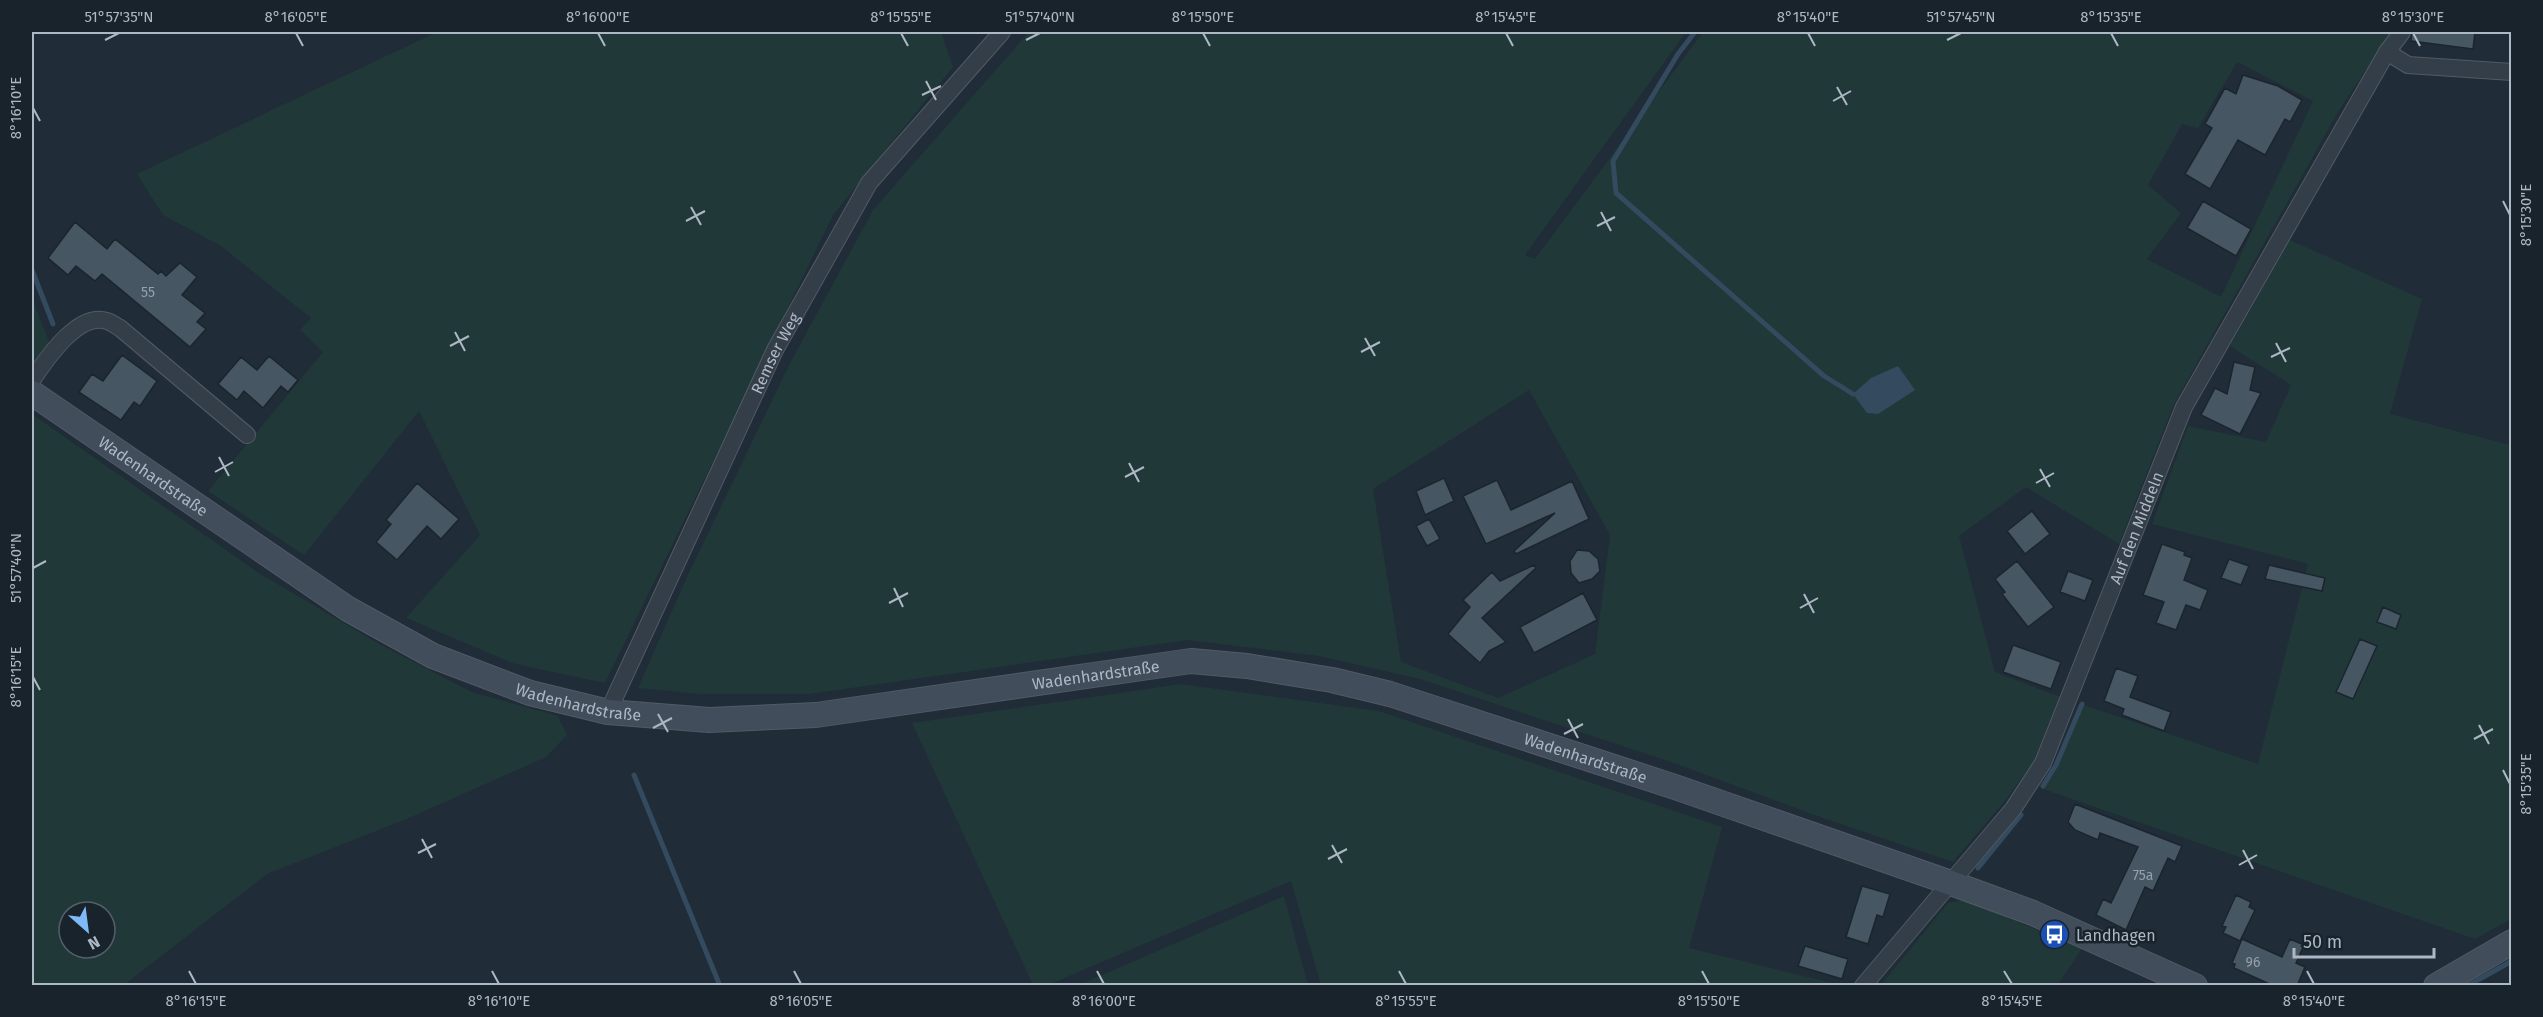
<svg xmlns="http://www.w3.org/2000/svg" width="2543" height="1017" font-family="'Fira Sans',sans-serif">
<rect width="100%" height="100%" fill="#202c37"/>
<path fill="#213838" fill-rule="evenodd" d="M437,32H941L953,67L833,215L605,683L515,664L406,618L480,535L419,411L304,555L208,491L323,352L300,330L311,318L221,246L163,215L137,174Z
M1029,32H1686L1525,255L1535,259L1703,32H2391L2338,112L2174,404L2119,544L2026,487L1959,536L1995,672L2060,697L2037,757L2004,802L1953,862L1817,816L1674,763L1420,679L1319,656L1187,640L809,694H700L638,688L686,579L789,365L873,210ZM2237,62L2313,101L2221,297L2147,259L2181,213L2148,185L2182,124L2198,128ZM1529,390L1610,535L1595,654L1498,698L1401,662L1373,489Z
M2290,240L2422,299L2390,414L2511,445V919L2475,939L2043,789L2057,768L2084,705L2258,764L2308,564L2152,524L2188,426L2266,442L2291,385L2230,346Z
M32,299L50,344L32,367Z
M32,414L259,573L381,645L472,692L558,716L567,735L546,757L409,818L267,874L124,985H32ZM69,912H105V948H69Z
M1181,684L1379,711L1722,827L1689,948L1841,985H1321L1291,881L1048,985H1033L912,723Z
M1284,896L1308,985H1079Z
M1964,900L2082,948L2058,985L1880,986L1948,903Z"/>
<path fill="#334a5f" d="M1898,366L1915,390L1878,414L1867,413L1853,394L1871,378Z"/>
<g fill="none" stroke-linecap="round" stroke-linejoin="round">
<path stroke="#334a5f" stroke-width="5" d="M1695,32L1678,54L1613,161L1616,193L1824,376L1853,394
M32,270L53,324
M634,775L720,986
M2043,786L2056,765L2082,704
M1978,868L2021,815
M2467,986L2512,961"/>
</g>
<path fill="#475663" stroke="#1b252e" stroke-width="1.5" d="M2412,32H2475L2473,49L2411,41Z
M2243,75L2278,86L2302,100L2290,122L2285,119L2265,155L2238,140L2210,189L2185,174L2212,128L2205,124L2225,88L2236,94Z
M2203,201L2251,229L2236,256L2187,228Z
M75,222L107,249L115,239L158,274L161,271L166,276L180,263L197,277L182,295L205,313L197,322L206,329L190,347L102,274L95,281L76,266L68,275L48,258Z
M122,355L157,381L140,406L134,402L121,420L79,392L92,374L103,381Z
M269,356L298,380L288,392L281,386L263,408L244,391L237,400L218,384L241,357L257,370Z
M2234,362L2255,367L2250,390L2261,393L2240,434L2201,415L2215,388L2227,394Z
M1444,478L1454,501L1425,515L1416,491Z
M1497,480L1511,510L1572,481L1589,519L1516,554L1514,551L1555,513L1486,544L1463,496Z
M417,483L459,519L441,539L427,526L397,560L376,542L391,524L386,520Z
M2032,511L2050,534L2025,554L2007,531Z
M1429,519L1440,539L1427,546L1416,526Z
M2162,544L2185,552L2184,555L2192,558L2184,580L2208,590L2200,610L2186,605L2176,630L2156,623L2164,602L2143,595Z
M1577,550L1589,551L1598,559L1600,571L1592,579L1579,583L1571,573L1570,561Z
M2229,559L2249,566L2241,585L2221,578Z
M2017,561L2054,607L2028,627L2002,594L2005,592L1995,579Z
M1534,565L1536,568L1482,618L1506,642L1489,651L1480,663L1448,634L1470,607L1463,600L1492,572L1500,581Z
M2269,565L2325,578L2322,591L2265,579Z
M2068,571L2093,580L2085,601L2060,592Z
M1583,593L1597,620L1534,653L1520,627Z
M2383,607L2401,615L2396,629L2377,622Z
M2360,639L2377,646L2353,699L2336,692Z
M2013,645L2061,662L2051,689L2003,672Z
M2116,668L2138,676L2130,697L2171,712L2164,731L2122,715L2124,709L2104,701Z
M2075,804L2182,846L2175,862L2168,858L2153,891L2145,887L2126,930L2096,915L2103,899L2111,903L2138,847L2100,833L2098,840L2075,830L2068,822Z
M1862,886L1890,894L1883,917L1877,915L1868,944L1846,937Z
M2236,895L2251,902L2249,907L2255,910L2240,941L2223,933L2226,927L2222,926Z
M2242,939L2282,957L2290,939L2304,945L2296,963L2305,967L2297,986H2274L2234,968L2235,964L2232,963Z
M1805,946L1848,959L1842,979L1798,966Z"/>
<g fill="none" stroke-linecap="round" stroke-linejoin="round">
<defs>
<g id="street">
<path d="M2387,52L2408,65L2512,72"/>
<path d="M32,380C46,360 78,311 107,321C111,322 116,326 120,328L247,435"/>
<path id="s1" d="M608,712L775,350L869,183L1002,32"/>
<path id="s2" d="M1863,986L2013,809L2043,763L2184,407L2387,52L2402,32"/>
</g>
<g id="secondary">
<path id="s3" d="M32,393L348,609L433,656L530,693L608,712L709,720L816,715L1191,661L1247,666L1332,680L1390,694L1675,787L1951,883L2033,913L2195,986"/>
<path d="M2436,986L2512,942"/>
</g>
</defs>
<use href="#street" stroke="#515b65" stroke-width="18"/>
<use href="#secondary" stroke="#515b65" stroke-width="26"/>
<use href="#street" stroke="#333e48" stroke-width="16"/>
<use href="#secondary" stroke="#414d5b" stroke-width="24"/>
</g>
<path fill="none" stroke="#adb8c4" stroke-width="2" d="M296,33L303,46M598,33L605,46M901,33L908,46M1203,33L1210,46M1506,33L1513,46M1808,33L1815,46M2111,33L2118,46M2413,33L2420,46M105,40L119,33M1026,40L1040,33M1947,40L1961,33M926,81L936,100M1837,87L1847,105M922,95L941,86M1833,101L1851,91M33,108L40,121M2503,201L2510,215M691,207L701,225M1601,212L1611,231M686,221L705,211M1597,226L1615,217M455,332L465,351M1365,338L1375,356M2276,343L2286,362M450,346L469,336M1361,352L1380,342M2271,357L2290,348M219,457L229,476M1129,463L1139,482M2040,469L2050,487M215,472L233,462M1125,477L1144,467M2036,483L2054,473M33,568L46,561M894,588L903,607M1804,594L1814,613M889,603L908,593M1800,608L1818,598M33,677L40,690M658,714L668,732M1568,719L1578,738M2479,725L2489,744M653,728L672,718M1564,734L1583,724M2474,739L2493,729M2503,770L2510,784M422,839L432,858M1332,845L1342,863M2243,850L2253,869M418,853L436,844M1328,859L1347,849M2239,865L2257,855M189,971L196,984M492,971L499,984M794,971L801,984M1097,971L1104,984M1399,971L1406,984M1702,971L1709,984M2004,971L2012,984M2307,971L2314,984"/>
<defs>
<symbol id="bus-disc" viewBox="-11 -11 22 22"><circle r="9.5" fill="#1a4fb4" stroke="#19232c"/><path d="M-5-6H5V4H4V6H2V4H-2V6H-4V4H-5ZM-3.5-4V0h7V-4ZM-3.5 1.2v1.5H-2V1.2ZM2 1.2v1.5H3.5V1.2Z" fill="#fff"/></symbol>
</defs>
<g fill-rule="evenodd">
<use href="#bus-disc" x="2038" y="918" width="33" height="33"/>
</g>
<g text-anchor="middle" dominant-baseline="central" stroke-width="5" stroke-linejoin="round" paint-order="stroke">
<g font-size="14" fill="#94a0ac">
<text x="148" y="292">55</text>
<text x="2143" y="875">75a</text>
<text x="2253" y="962">96</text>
</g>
<g font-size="16" fill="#adb8c4" stroke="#19232c">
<text stroke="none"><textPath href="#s1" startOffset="396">Remser Weg</textPath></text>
<text stroke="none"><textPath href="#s3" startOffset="147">Wadenhardstraße</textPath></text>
<text stroke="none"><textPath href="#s2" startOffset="540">Auf den Middeln</textPath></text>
<text stroke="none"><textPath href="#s3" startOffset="1155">Wadenhardstraße</textPath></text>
<text stroke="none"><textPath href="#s3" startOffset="633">Wadenhardstraße</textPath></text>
<text stroke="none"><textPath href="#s3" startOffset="1659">Wadenhardstraße</textPath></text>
</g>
<g font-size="16" fill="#adb8c4" stroke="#19232c" text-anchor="start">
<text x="2076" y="935">Landhagen</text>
</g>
</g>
<rect width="2543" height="1017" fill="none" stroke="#19232c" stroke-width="66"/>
<g transform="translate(87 930) rotate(152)"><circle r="28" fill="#19232c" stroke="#545f69" stroke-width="1.5"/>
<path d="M0-4.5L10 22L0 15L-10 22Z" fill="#7ebaf8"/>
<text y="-9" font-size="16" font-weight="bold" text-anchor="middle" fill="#adb8c4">N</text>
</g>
<path d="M2294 948v9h140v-9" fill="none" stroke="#adb8c4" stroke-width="3"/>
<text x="2303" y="948" font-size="18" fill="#adb8c4" stroke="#19232c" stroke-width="4.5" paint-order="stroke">50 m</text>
<rect x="33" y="33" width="2477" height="951" fill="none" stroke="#adb8c4" stroke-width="2"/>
<g font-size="15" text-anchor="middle" fill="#adb8c4">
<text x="119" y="22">51°57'35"N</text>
<text x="296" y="22">8°16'05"E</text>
<text x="598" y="22">8°16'00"E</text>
<text x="901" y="22">8°15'55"E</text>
<text x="1040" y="22">51°57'40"N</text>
<text x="1203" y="22">8°15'50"E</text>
<text x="1506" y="22">8°15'45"E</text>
<text x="1808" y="22">8°15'40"E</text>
<text x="1961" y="22">51°57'45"N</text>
<text x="2111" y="22">8°15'35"E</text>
<text x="2413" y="22">8°15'30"E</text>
<text transform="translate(16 108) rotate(-90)" y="5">8°16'10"E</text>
<text transform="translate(2526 215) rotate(-90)" y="5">8°15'30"E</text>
<text transform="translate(16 568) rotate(-90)" y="5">51°57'40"N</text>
<text transform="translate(16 677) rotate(-90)" y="5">8°16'15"E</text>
<text transform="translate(2526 784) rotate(-90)" y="5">8°15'35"E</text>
<text x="196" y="1006">8°16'15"E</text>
<text x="499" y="1006">8°16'10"E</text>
<text x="801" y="1006">8°16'05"E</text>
<text x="1104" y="1006">8°16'00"E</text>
<text x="1406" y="1006">8°15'55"E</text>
<text x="1709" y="1006">8°15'50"E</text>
<text x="2012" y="1006">8°15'45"E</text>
<text x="2314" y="1006">8°15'40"E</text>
</g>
</svg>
